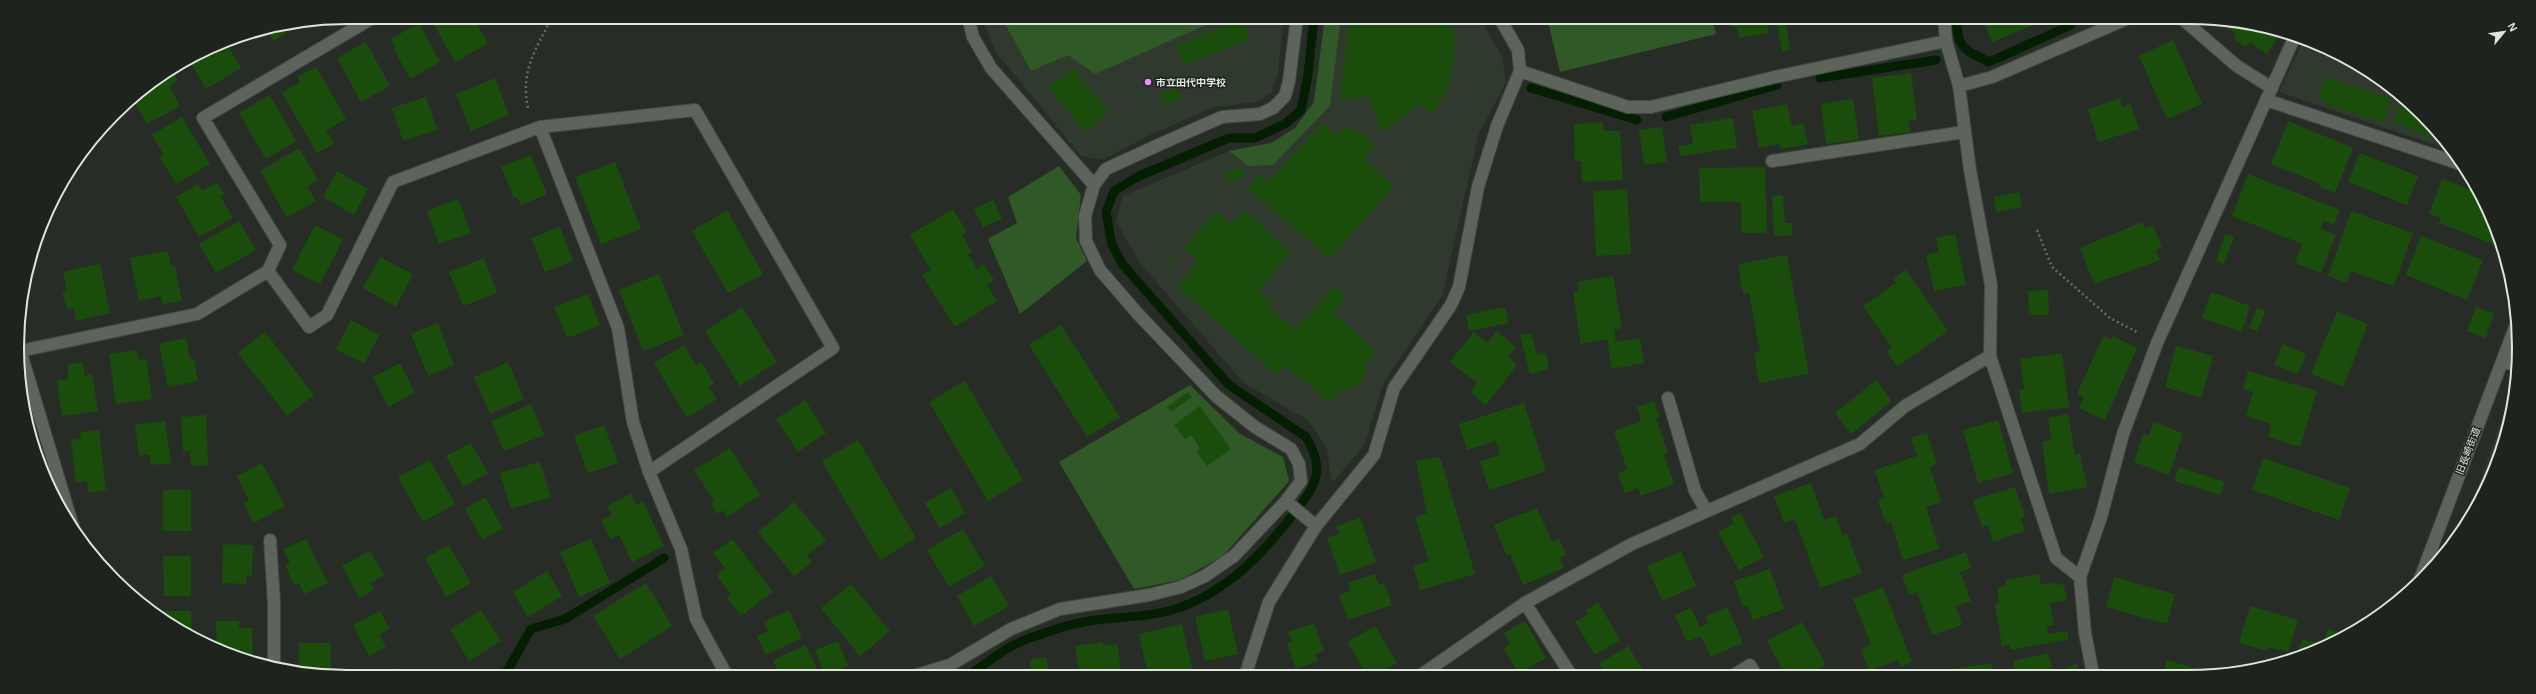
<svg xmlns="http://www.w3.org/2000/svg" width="2536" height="694" font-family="Arial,'Noto Sans JP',sans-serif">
<rect width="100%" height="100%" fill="#272d26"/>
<path fill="#2f392d" d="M981,17H1284L1278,72L1271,93L1256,102L1215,107L1152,134L1102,160L1081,156L996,52Z
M1325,17H1479L1502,57L1506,82L1479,133L1442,296L1384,382L1364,446L1332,483L1327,449L1309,421L1244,383L1140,263L1116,221L1123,196L1229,151L1271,143L1295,128L1314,102Z
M2304,39L2315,42L2372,72L2422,113L2453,151L2279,92Z
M2510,395L2514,396L2513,411L2475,512L2466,523Z"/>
<path fill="#305927" d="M1001,17H1224L1095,74L1068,55L1031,71Z
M1325,17H1341L1330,106L1273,165L1248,166L1229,151L1271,143L1295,128L1314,102Z
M1547,17H1712L1716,34L1560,72Z
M1059,166L1081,195L1076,238L1087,261L1020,314L988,239L1017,223L1008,197Z
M1190,385L1240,434L1283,457L1289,481L1223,556L1180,580L1134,589L1059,462Z"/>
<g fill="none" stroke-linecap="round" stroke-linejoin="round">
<path stroke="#041e01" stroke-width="9" d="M1956,17C1958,48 1961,48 1989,62L2071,25
M1820,78L1936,60
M1531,88L1637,120
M1666,117L1777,85
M968,676C987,663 1008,645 1030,638C1046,633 1062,626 1079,623C1109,616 1142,619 1172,610C1225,594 1262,555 1295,512C1316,485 1326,470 1306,437L1229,385L1123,265L1112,245L1106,212L1114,191L1139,176L1229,138H1255L1285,124L1301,110L1308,75L1314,17
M494,677L507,671L531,629L565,619L664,558"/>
</g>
<path fill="#1a4d0c" d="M443,17H473L488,44L455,62L433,23Z
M1350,17H1451L1455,37L1454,60L1446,92L1433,114L1418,104L1399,122L1381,132L1368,97L1339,100Z
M1730,17H1767L1769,33L1739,38L1737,27H1731Z
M1776,17H1785L1790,50L1782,52Z
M1858,17H1896V18L1860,25Z
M1982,17H2052L1992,42Z
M1242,19L1250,39L1184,65L1176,45Z
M2214,20L2253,23L2281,32L2267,54L2250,42L2246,47L2233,39L2236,34Z
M419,23L440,62L410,79L393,47L395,46L391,39Z
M281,24L287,33L273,41L268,33L256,40L252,33Z
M2173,40L2202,104L2167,119L2139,56Z
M225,41L241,68L206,89L190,61Z
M366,42L390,86L361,102L337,58Z
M316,67L346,119L326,131L334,144L317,153L282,93L300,82L297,77Z
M1073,68L1109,112L1085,132L1048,88Z
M173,72L178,81L169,86L180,106L147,124L132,97Z
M1911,73L1917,120L1909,121L1910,132L1879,136L1872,78Z
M2325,77L2391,99L2384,123L2324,104L2326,100L2318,97Z
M495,78L509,115L471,131L456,94Z
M1177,88L1181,99L1164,105L1160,94Z
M270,95L296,141L266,159L239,113Z
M426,97L437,130L403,141L392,108Z
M2120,98L2122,107L2131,104L2139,129L2098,142L2088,109Z
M1853,99L1859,139L1826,144L1821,104Z
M2407,101L2422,113L2446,143L2393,122L2400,105L2405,107Z
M1787,104L1792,126L1803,123L1808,144L1781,149L1780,144L1759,148L1752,111Z
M182,117L210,164L176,184L160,158L164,155L152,135Z
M1733,118L1737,148L1680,156L1678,146L1693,144L1690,125Z
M2288,121L2353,148L2335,193L2320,187L2321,184L2271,164Z
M1603,122L1604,131H1620L1623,180L1582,182L1581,161H1575L1574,124Z
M1322,123L1337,134L1347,127L1365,135L1375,145L1364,159L1394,186L1330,259L1248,189L1261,173L1269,181Z
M1662,127L1667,162L1644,165L1639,130Z
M299,148L318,180L307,186L316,201L287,218L260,171Z
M2360,153L2418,176L2407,205L2348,182Z
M531,155L547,194L521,205L517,197L514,198L501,167Z
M615,162L641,229L601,244L575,177Z
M1242,167L1245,176L1228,182L1225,173Z
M1765,167L1767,233H1741V202H1700L1699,168Z
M337,171L368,189L354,215L323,197Z
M2248,174L2340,210L2334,225L2324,221L2321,229L2336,235L2321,273L2295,263L2302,244L2232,216Z
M2442,179L2479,193L2494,221L2499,238L2496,245L2439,223L2441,218L2429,214Z
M217,182L224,194L220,196L233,218L199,237L176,197L198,184L202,191Z
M1627,189L1631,254L1596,256L1593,191Z
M2019,192L2022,207L1996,212L1994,197Z
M1783,195L1785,223H1792V235L1774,236L1772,196Z
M458,199L471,233L439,244L427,211Z
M993,200L1002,219L983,227L974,209Z
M953,209L967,232L962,235L972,252L968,255L977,269L984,264L994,280L987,285L997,301L955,327L922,275L931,270L910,235Z
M727,210L763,274L728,293L692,231Z
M1244,210L1290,252L1259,291L1273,302L1269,308L1295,329L1334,286L1346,297L1334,313L1376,351L1364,366L1366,374L1359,386L1340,391L1330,403L1285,365L1277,375L1177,287L1198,261L1184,248L1216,211L1231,224Z
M2351,211L2413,233L2394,286L2351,271L2347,283L2328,276Z
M239,221L256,250L216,273L199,244Z
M2142,222L2145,228L2153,225L2162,247L2156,250L2160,260L2094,284L2080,248Z
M315,225L343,239L320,284L292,270Z
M560,227L573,261L545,272L531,238Z
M1955,234L1966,285L1934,291L1926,255L1939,252L1936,238Z
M2225,234L2234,237L2224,264L2216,261Z
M2421,236L2483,260L2467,300L2406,275Z
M168,251L171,266H175L182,301L163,304L161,296L139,301L130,258Z
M1787,255L1809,374L1759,383L1754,353L1760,352L1749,293L1743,294L1738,264Z
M380,257L413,274L396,307L363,288Z
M484,258L497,293L463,306L449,272Z
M1171,258L1175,262L1171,265L1167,261Z
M100,264L110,313L76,321L74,308L67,309L62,292L67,290L63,272Z
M1906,270L1948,331L1897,367L1887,351L1892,348L1863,306L1896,283L1893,279Z
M659,274L684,335L643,351L619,290Z
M1613,276L1622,328L1614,330L1616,342L1640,338L1644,363L1612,369L1607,339L1581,344L1573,292L1579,291L1577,282Z
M2048,290L2049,315H2029L2028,291Z
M2211,292L2250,306L2242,332L2202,318Z
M588,294L600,325L567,338L554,307Z
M742,307L777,362L740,386L705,331Z
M1505,307L1508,323L1469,331L1466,315Z
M2476,307L2494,313L2486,338L2467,331Z
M2257,308L2265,311L2258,331L2249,328Z
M2337,311L2368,324L2343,387L2311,374Z
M351,320L379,335L364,364L336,349Z
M438,323L454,365L428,376L411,334Z
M1061,325L1120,417L1087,437L1029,345Z
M1497,331L1516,347L1508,357L1517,365L1486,405L1470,392L1477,383L1450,362L1474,332L1487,343Z
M265,332L314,395L287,416L238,353Z
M1531,333L1537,355L1546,353L1549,369L1530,374L1520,335Z
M2103,336L2111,340L2113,336L2137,348L2105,420L2079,408L2084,397L2077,394Z
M186,338L190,359H194L198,381L168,387L159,344Z
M2283,344L2306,354L2298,374L2274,365Z
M684,345L696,365L701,362L714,383L709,387L717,399L687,418L654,363Z
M2176,346L2213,356L2201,398L2165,387Z
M137,350L139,360L146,359L152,399L116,404L109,354Z
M2062,353L2069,407L2022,413L2019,390L2024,389L2020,359Z
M83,362L85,376L92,374L98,411L62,416L57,381L69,379L67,365Z
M508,362L524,399L490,414L474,377Z
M400,363L415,393L388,407L373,377Z
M2248,371L2317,391L2300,447L2268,437L2271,424L2246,416L2253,392L2243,389Z
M1876,380L1892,401L1851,434L1835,413Z
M965,381L1023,480L988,501L929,402Z
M1188,392L1192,397L1171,412L1167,407Z
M805,400L826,433L798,452L776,419Z
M1654,401L1660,417L1656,418L1668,453L1664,455L1674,484L1641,496L1638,488L1625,493L1618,473L1627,469L1614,431L1641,421L1637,407Z
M1524,403L1546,471L1489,490L1480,461L1500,455L1496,441L1467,450L1459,424Z
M531,404L544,435L504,451L491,421Z
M1200,406L1231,449L1207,466L1196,451L1200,448L1191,435L1185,439L1174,425Z
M2068,414L2075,455L2080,454L2087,487L2049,494L2042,442L2052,440L2048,418Z
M206,415L208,465L191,466L190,451H183L181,417Z
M1998,420L2013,473L1978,483L1963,430Z
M165,421L171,463L151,465L149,454L139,456L135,425Z
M2153,422L2183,433L2169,475L2134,462L2143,434L2149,436Z
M604,425L618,463L588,473L574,436Z
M99,430L106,490L88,493L87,481L76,483L71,440L81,438L80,432Z
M1927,433L1937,464L1930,467L1941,502L1926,507L1939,549L1903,560L1891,522L1886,524L1878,500L1884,498L1875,470L1917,456L1911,438Z
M858,440L916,538L880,560L822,461Z
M471,443L488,473L463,487L446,456Z
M730,448L760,495L727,517L723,510L717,514L711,504L714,501L694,470Z
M1440,457L1475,574L1420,590L1413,566L1429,561L1415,517L1427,513L1416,461Z
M2263,458L2350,488L2339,520L2252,490Z
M430,460L455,504L423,522L398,477Z
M540,462L551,497L511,509L500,473Z
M262,463L285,506L254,523L243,503L249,500L237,476Z
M2179,467L2225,482L2220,495L2174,481Z
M1811,483L1824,520L1836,516L1843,536L1847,534L1862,573L1820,588L1795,519L1784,523L1774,496Z
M2015,487L2025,517L2021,518L2025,531L1993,542L1988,525L1982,527L1973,500Z
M951,488L965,513L940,528L925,503Z
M163,490H191V531H163Z
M631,494L636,505L643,502L664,546L632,562L619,535L610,539L601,520L612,515L607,506Z
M485,497L503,529L482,540L465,509Z
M794,502L826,540L807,556L812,562L794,576L758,532Z
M1537,508L1552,542L1559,539L1566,555L1560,557L1564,568L1523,585L1510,554L1507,556L1494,525Z
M1740,513L1764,557L1739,570L1718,532L1734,523L1731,518Z
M1360,518L1376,562L1340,575L1327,538L1339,534L1337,526Z
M963,529L985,566L949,587L927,550Z
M306,539L328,583L304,594L299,583L294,585L285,565L290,563L283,549Z
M591,539L610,583L579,597L560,552Z
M732,539L773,592L741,616L727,598L731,594L716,575L725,568L713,553Z
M223,544L253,545L252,576L246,575V584L222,583Z
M449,545L471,583L446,597L425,558Z
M370,551L384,575L370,583L374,590L359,598L342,566Z
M1681,551L1696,586L1662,601L1647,566Z
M1966,552L1971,568L1960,572L1971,601L1956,606L1962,625L1932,635L1917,592L1909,595L1902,575Z
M163,556H191V596H164Z
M1770,569L1784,609L1753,620L1748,606L1743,607L1734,581Z
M547,571L562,596L528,617L513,592Z
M1375,574L1379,585L1384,583L1392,605L1348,620L1339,595L1351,591L1348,583Z
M2039,574L2041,585L2057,582V585L2064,584L2067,600L2050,603L2054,625L2047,626L2048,634L2067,631L2069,639L2011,650L2010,645L2002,646L1995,604L1999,603L1997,588L2006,586L2005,580Z
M991,576L1009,606L974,626L957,596Z
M2114,577L2175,594L2167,624L2106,607Z
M646,583L672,626L620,659L593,616Z
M851,584L890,631L860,656L821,608Z
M1883,587L1912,662L1901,667L1898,660L1869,671L1861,649L1871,645L1853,599Z
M1598,602L1620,640L1595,655L1575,622L1588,614L1586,610Z
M2250,606L2298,620L2288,652L2268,647L2267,651L2239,643Z
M1727,607L1743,643L1711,657L1701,636L1687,642L1675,615L1691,608L1700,627L1708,623L1705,617Z
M1228,609L1238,654L1205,661L1195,617Z
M481,610L501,641L469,661L450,630Z
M789,610L802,638L766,655L757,636L768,631L764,622Z
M153,611H191L192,636L164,622Z
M380,611L390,629L379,634L386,647L369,656L353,625Z
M216,621H239V628H252L253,662L217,650Z
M1525,621L1546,658L1518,674L1504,648L1510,644L1504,633Z
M1802,622L1826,665L1808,675H1785L1767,641Z
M1314,623L1324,651L1315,654L1318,661L1296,669L1287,643L1292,642L1288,632Z
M1182,624L1193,673L1180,676H1148L1139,634Z
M1375,626L1397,663L1380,673L1381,675H1367L1347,642Z
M2328,629L2344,634L2315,652L2296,657L2302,639L2323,645Z
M838,641L848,666L825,675L815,650Z
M1103,642V646L1117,644L1122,676H1080L1075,646Z
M299,643H331V675L299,672Z
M806,645L817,669L801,676H788L786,672L779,674L773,660Z
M1628,646L1646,675H1599L1604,672L1599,664Z
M2048,653L2054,674L2016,675L2013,661Z
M1046,657L1049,676H1000L999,673L1031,668L1030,659Z
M2167,660L2214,674H2163Z
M1992,663L1993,675H1947L1946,670Z
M2077,664L2079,674H2064L2068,673L2066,667Z
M397,668L400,677H373Z"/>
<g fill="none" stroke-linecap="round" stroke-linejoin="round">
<defs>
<path id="service" d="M1772,161L1964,132
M2502,362L2517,365
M1668,398L1695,491L1706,510
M270,540L274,603V668"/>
<path id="minor" d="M968,17L973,37L991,68L1094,185L1106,169L1165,142L1222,117L1260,114L1273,108L1285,96L1289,81L1297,17
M1944,17L1946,41L1959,86L1970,170L1991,285L1990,356L2056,558L2080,577L2085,633L2093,674
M2180,17L2237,66L2272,88
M1520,71L1628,107H1651L1775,77L1946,41
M1959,86L1992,77L2131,17
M2266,100L2464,165
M540,127L618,328L633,422L649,472
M268,271L309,327L327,315L393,182L540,127L695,110L833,348L649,472L681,549L696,619L727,676
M20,350L74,530
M20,351L197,314L268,271L280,245L203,118L374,17
M1286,501L1316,526
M2080,577L2101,517L2123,434L2157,343L2295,36
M2420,579L2517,322
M1525,603L1571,675
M1421,675L1525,603L1632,544L1860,444L1905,406L1990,356
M1734,675L1750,665L1756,675
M913,676L950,665L1011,629L1060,609L1149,595L1181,587L1205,576L1234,556L1286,501L1301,481L1299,464L1291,449L1255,427L1216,396L1138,314L1100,270L1086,241L1085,216L1094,185
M1245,676L1269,602L1316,526L1374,455L1394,388L1451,305L1459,287L1478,187L1497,126L1520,71L1518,50L1499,17"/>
</defs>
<use href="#service" stroke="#424841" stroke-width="14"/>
<use href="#minor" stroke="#424841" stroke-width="14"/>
<path stroke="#666c65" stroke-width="2.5" stroke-dasharray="2 3" stroke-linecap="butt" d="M528,108C520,70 536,50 552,17
M2037,230L2052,267L2110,318L2139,333"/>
<use href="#service" stroke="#5d645c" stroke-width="12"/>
<use href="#minor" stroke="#5d645c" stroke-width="12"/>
</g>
<circle fill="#e98dfe" stroke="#1e241d" stroke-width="1.5" cx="1148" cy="82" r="4"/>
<g text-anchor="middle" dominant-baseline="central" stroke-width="3" stroke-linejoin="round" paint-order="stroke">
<g font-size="10" font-weight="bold" fill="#e1e5e0" stroke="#1e241d" text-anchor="start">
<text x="1156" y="82">市立田代中学校</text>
</g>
<g font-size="10" fill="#e1e5e0" stroke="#1e241d">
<text transform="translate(2468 451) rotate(-69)">旧長崎街道</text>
</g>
</g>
<path d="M0 0H2536V694H0ZM347 24H2189A323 323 0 0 1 2512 347V347A323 323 0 0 1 2189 670H347A323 323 0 0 1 24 347V347A323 323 0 0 1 347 24Z" fill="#1e241d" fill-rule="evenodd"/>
<path fill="none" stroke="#e1e5e0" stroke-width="2" d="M347 24H2189A323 323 0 0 1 2512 347V347A323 323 0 0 1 2189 670H347A323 323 0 0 1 24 347V347A323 323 0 0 1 347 24Z"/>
<g transform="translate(2504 32) rotate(61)" stroke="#1e241d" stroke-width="3" paint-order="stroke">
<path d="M0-3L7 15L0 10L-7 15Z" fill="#e1e5e0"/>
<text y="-6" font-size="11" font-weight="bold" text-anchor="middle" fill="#e1e5e0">N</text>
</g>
</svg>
